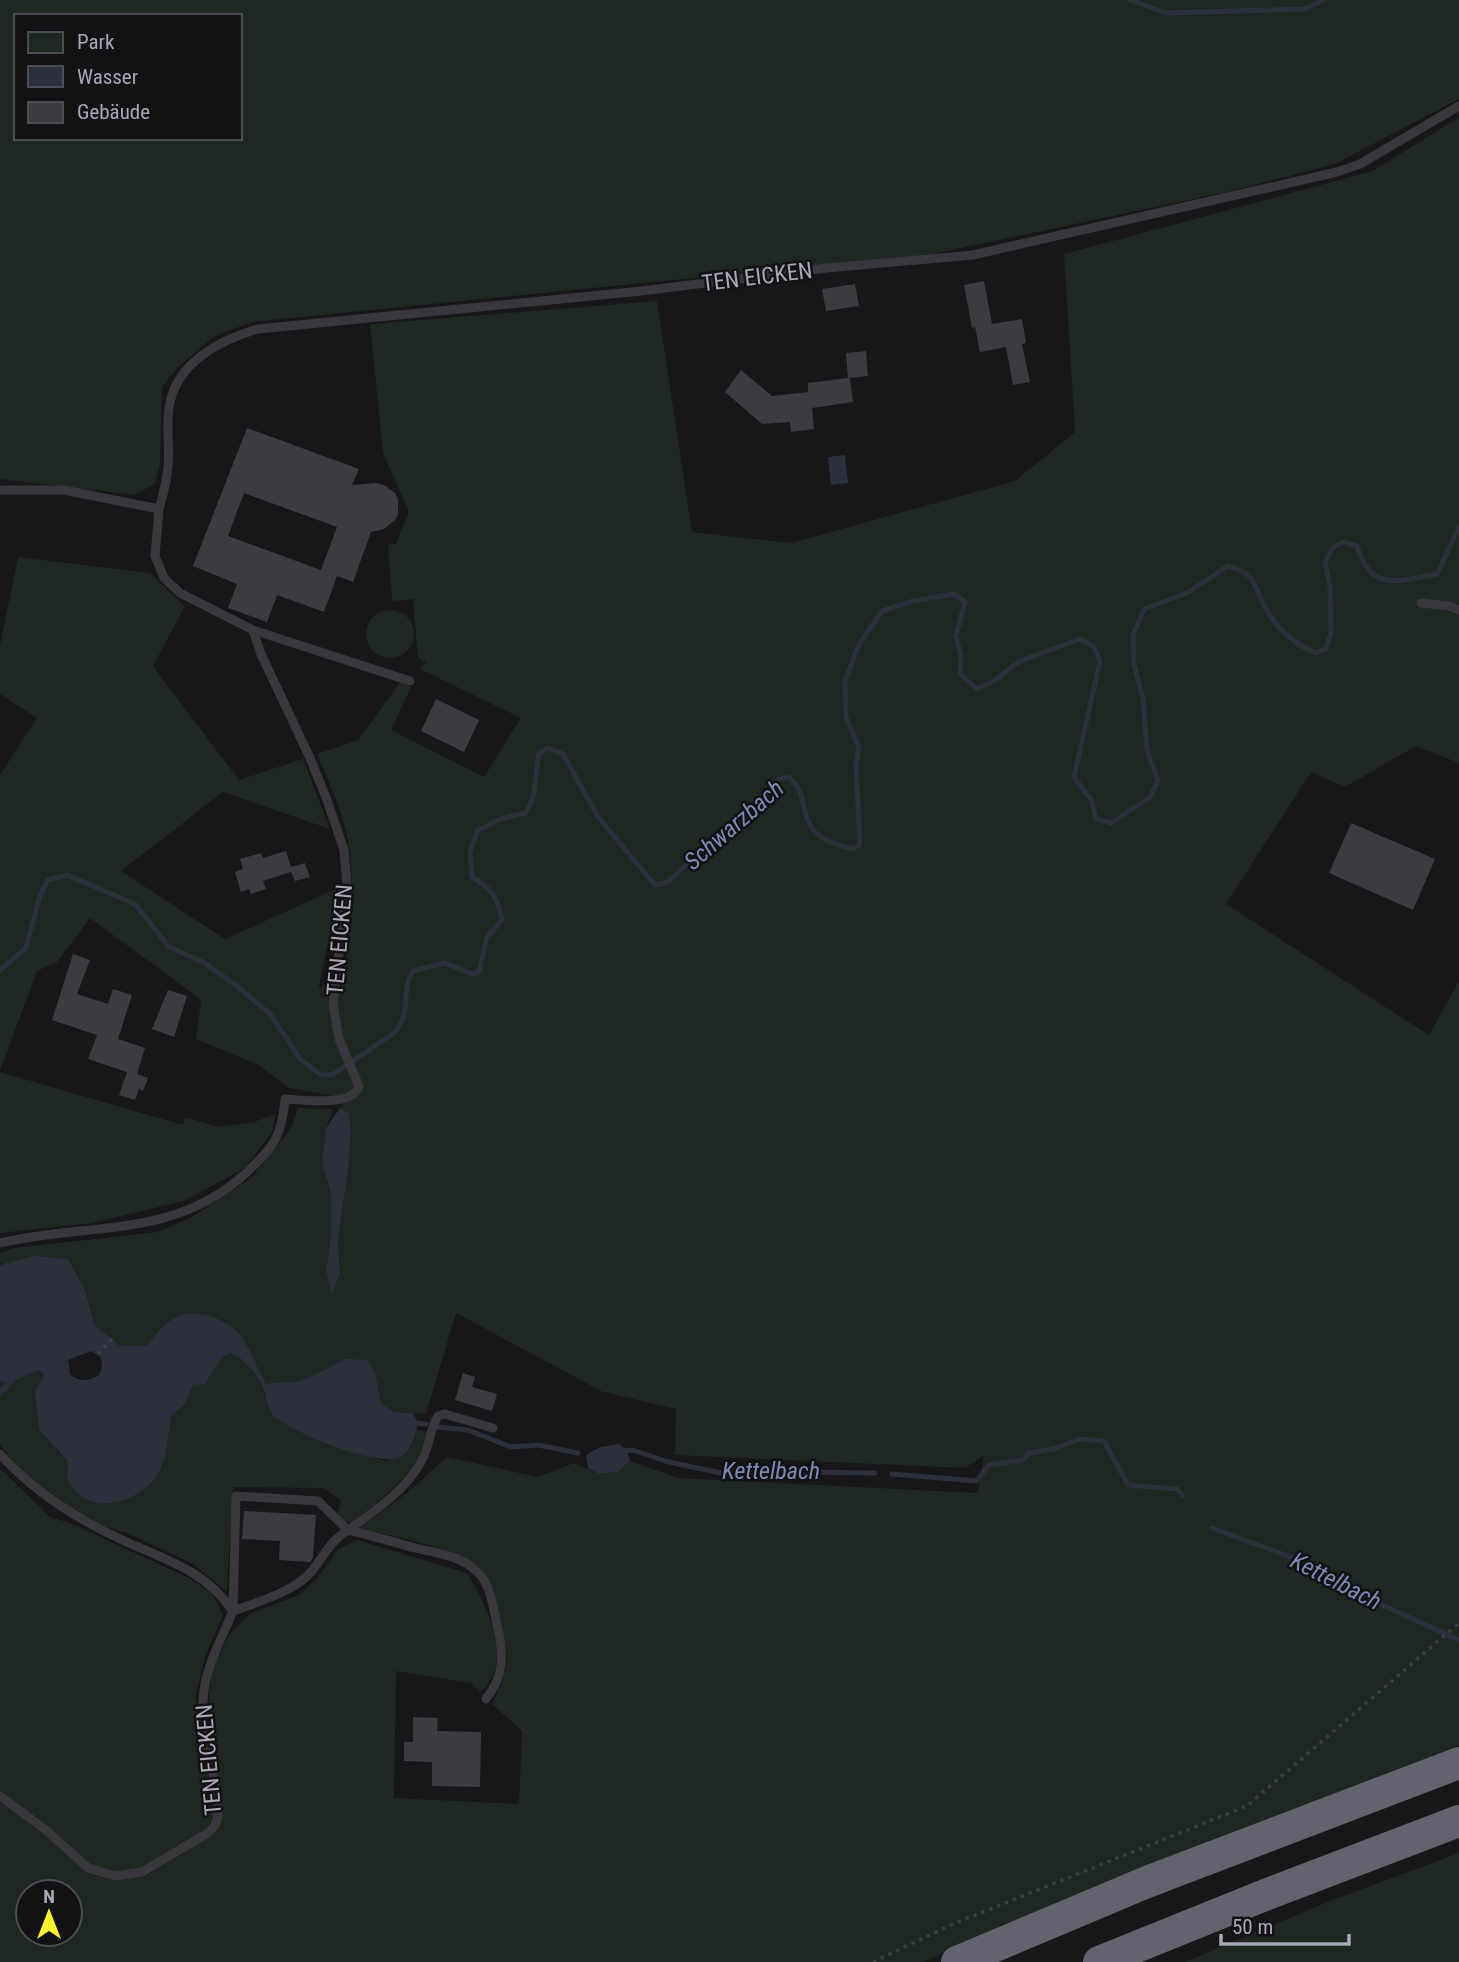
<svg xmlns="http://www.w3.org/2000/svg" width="1459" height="1962" font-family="'Roboto Condensed',sans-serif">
<rect width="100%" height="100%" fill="#171619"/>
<path fill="#1e2722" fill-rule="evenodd" d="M0,0H1459V99L1335,164L1231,191L933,254L252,322L213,337L177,368L162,387L160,464L155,484L134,495L0,479ZM16,16H240V138H16Z
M1459,117V763L1416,746L1345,787L1311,772L1226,904L1429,1035L1459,981V1745L1000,1927L924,1962H0V1468L51,1518L68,1522L187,1577L212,1593L223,1616L206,1654L195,1697L205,1769L218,1768L208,1707L212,1670L229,1635L251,1613L299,1595L317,1579L337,1550L357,1540L467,1573C486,1604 516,1663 480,1692L471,1683L396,1671L394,1798L519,1804L522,1731L492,1704C510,1666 510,1661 500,1621C496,1603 493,1586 481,1571C464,1549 390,1536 360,1528L408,1492L447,1457L538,1477L574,1463L599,1474L618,1472L630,1461L678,1478L978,1493L984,1455L965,1468L675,1455L676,1409L603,1392L456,1313L426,1414L393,1412L381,1403L376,1376L344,1359L319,1373L299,1381L265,1385C253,1361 242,1324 213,1317C201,1315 182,1319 170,1320L146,1346H120L94,1324L86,1291L2,1263L0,1265V1253L14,1248L158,1232L192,1217L251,1178L291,1129L298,1108L333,1109L326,1128L323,1162L331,1194V1235L326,1270L340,1273L338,1239L349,1164L351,1130L349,1113L340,1108L344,1106L329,1095L289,1088L259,1065L196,1039L201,1000L90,918L57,962L37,971L0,1071V775L37,718L0,694V645L18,557L150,573L185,606L153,666L239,780L303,759L330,829L223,792L121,871L225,939L340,887L318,990L327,982L339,989C352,946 357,868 344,824C338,800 326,777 317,754L358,740L401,681L411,687L391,730L484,777L521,718L420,669L426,662L418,658L413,599L392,601L388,545L396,544L409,512L383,453L370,324L657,301L692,532L791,543L1015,481L1075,432L1064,254L1373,171ZM28,1892H70V1934H28Z
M366 634a24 24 0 1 1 48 0a24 24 0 1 1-48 0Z
M0,1072L183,1125L185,1117L218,1127L254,1122L275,1114L273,1131L245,1168L184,1201L92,1223L0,1233Z
M231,1353C254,1362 264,1389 269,1411L364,1454L385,1461L411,1448L416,1429L427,1432C415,1478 386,1495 351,1523L337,1516L341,1500L324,1488L233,1487L227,1592L193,1564L127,1533L106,1527L36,1489L0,1445V1381L9,1384L38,1370L44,1376L58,1452L68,1462L162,1468L170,1416L186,1403L193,1385L205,1384L222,1356Z
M1459,1853V1962H1185L1330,1901Z"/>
<path fill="#2c303d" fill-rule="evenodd" d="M845,455L848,483L831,485L828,457Z
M340,1108L349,1113L351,1130L349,1164L338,1239L340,1273L332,1295L326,1270L331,1235V1194L322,1162L326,1128Z
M34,1256L68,1259L86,1292L94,1324L120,1346H146C153,1338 160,1329 168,1322C189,1305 225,1316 241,1336C251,1350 257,1369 266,1384L299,1381L319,1373L344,1359L368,1360L376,1376L381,1403L393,1412L413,1413L418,1423C415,1434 413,1449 402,1456C382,1470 289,1432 272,1414C266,1407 267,1397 263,1389C258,1375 244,1358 231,1353L222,1357L205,1384L193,1385L186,1403L171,1416C168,1433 168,1455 160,1470C148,1496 105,1514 81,1496C75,1492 71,1484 67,1479L68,1462L39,1429L35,1391L44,1375L38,1370L9,1384L0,1381V1265ZM91,1351L101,1357L102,1367L100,1374C90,1382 78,1382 70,1374L68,1360Z
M619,1444L627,1450L630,1461L618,1472L599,1474L588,1468L586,1455L600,1447Z"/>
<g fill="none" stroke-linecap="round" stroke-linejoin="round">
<path stroke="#2c303d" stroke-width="5" d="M1130,0L1166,13L1305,9L1323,0
M0,970L26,948L40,895L48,880L67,875L135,904L169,947L203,962L237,986L270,1014L301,1060L320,1074L332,1075L394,1033C414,1011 399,993 413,971L445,963L472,974L479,972L487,937L502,920C497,896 493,890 472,877L470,853L477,831L500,819L526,813L533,797L539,753L548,748L563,754L598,817L655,885L668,882L745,811L770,793L779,779L789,777C808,794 800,812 812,828C819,840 839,845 851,849L860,845L856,765L859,748L846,717L845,681L858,646L882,611L913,601L954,594L965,602L956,636L961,656L960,674L977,689L994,681L1020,661L1080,639L1094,647L1100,661L1074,777L1092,801L1096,819L1111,823L1150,797L1158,781L1147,750L1143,699L1134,664L1133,635L1144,609L1187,593L1228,566C1257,573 1253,586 1266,609C1278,630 1294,644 1316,653L1326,649L1331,632L1330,585L1325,563L1332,548L1343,542L1357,546C1371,593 1398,581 1437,574L1459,527
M0,1393L13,1379
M412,1423L426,1424
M436,1427L468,1430L511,1447L538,1445L578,1453
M620,1451L633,1450L665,1461L721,1473L748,1467L806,1472L875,1473
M892,1474L976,1481L989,1465L1023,1460L1029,1453L1054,1449L1079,1439L1104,1441L1128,1485L1177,1489L1182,1495
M1212,1528L1299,1560L1347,1589L1459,1640"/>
</g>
<path fill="#3c3b41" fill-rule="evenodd" d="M984,281L992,324L1022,319L1026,343L1022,344L1030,382L1013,385L1006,347L980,352L975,327L972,328L964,285Z
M855,284L859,306L826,311L822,289Z
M866,351L868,376L850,378L853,402L812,408L814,429L791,432L790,422L762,424L725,392L741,370L772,396L808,392V383L848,378L846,353Z
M247,428L359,469L352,485L377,483L384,485L395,493L398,500V514L395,520L384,529L371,532L353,582L337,576L324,612L277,595L267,622L228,608L237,584L193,566ZM244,493L337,527L321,570L228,536Z
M436,699L479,720L464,752L421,731Z
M1351,823L1435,859L1413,910L1329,873Z
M286,851L291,867L305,863L310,877L295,881L291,872L263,881L266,889L251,894L249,889L241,892L235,872L243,869L240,859L261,853L263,858Z
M73,954L90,960L77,994L108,1004L113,989L132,995L118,1039L145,1048L137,1074L148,1078L143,1091L139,1089L135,1100L119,1095L127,1072L88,1059L97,1035L52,1020Z
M168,990L187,996L174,1037L152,1029Z
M463,1373L475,1377L472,1387L497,1394L492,1411L455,1400Z
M244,1511L316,1515L313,1557L310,1562L279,1560L280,1541L242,1539Z
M413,1717L438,1718L437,1731L481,1732L480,1787L432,1786V1762L404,1761V1742H413Z"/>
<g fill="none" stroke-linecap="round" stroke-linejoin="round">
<path stroke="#3d3d45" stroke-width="3.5" stroke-dasharray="3.5 5" stroke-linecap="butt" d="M98,1354L112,1339
M873,1962L953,1924L1247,1806L1459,1623"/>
<path stroke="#38373e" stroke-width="9" d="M0,490H64L159,509C163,495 167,481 168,467C170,447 166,427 169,407C176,363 219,340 258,329L641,291L827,268L973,255L1337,172L1360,164L1459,106
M159,509L155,556L164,578L180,593L253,630L410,681
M1421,603L1449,606L1459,610
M0,1243C87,1222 175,1240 247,1172C274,1147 282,1136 285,1099C304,1100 353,1107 359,1086L339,1039L333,1004L347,886L344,850L327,800L310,758L261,654L253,630
M0,1454C33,1491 72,1516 116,1537C159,1558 204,1568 232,1610
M233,1611L236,1496L318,1501L348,1530C376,1510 407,1490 423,1458C430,1444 430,1428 438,1416L445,1414L493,1428
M0,1796L46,1830L88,1868L115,1876L142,1872L208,1833C212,1829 216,1826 217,1820C222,1800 208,1756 205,1735C197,1679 213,1659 233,1611C258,1602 294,1592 312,1571C324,1556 330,1541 348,1530C371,1535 393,1542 415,1548C439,1554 466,1556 482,1577C492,1591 494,1613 498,1629C504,1656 504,1676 486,1699"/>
<path stroke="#63636f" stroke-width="32" d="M957,1962L1147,1882L1459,1763
M1099,1962L1265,1895L1459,1821"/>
</g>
<g text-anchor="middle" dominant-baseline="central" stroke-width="5" stroke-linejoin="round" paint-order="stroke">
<g font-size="23" fill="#a8a8b9" stroke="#121114">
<text transform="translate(757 277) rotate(-7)">TEN EICKEN</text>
<text transform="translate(340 940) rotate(-85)">TEN EICKEN</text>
<text transform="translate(209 1760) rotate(-95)">TEN EICKEN</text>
</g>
<g font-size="24" font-style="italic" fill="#7d8bb6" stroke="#121114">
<text transform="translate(734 825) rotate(-41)">Schwarzbach</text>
<text x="771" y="1471">Kettelbach</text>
<text transform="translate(1336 1581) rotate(27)">Kettelbach</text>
</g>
</g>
<rect x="14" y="14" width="228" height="126" fill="#121114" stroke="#4e4d56" stroke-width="2"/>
<rect x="28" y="32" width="35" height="21" fill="#1e2722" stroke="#4e4d56" stroke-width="2"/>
<text x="77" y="49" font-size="21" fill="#a8a8b9">Park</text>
<rect x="28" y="66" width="35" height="21" fill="#2c303d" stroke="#4e4d56" stroke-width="2"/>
<text x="77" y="84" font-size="21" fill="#a8a8b9">Wasser</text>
<rect x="28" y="102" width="35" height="21" fill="#3c3b41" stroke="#4e4d56" stroke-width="2"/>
<text x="77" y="119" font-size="21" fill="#a8a8b9">Gebäude</text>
<g transform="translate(49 1913)"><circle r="33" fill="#121114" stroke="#4e4d56" stroke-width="2"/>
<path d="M0-5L12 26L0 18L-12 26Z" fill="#fbf22c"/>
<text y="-10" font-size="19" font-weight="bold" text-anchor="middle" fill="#a8a8b9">N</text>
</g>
<path d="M1221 1934v10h128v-10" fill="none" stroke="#a8a8b9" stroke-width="3.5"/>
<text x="1232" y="1934" font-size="21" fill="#a8a8b9" stroke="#121114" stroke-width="5" paint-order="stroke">50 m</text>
</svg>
